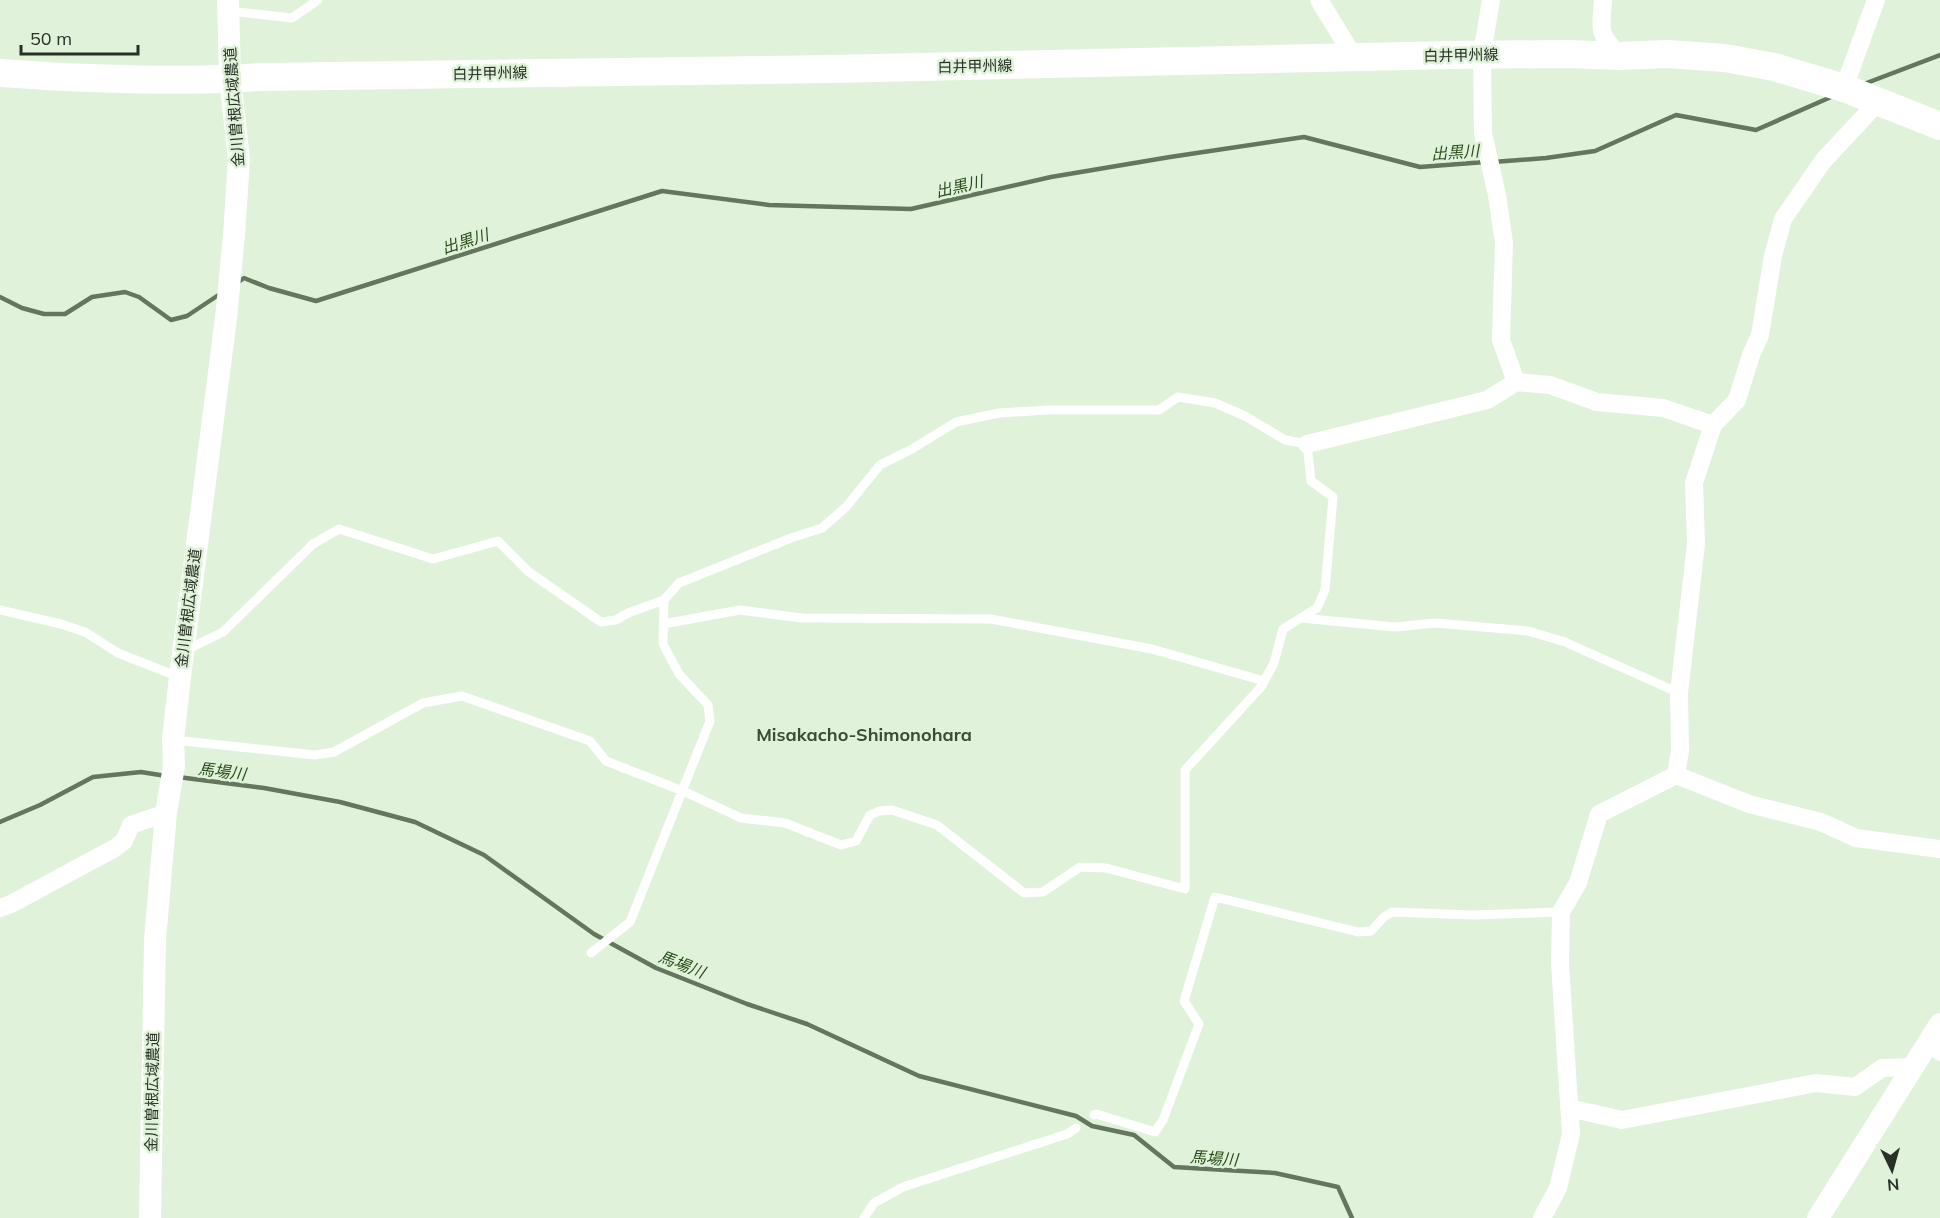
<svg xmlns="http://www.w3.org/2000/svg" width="1940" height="1218" font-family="Mulish,'Noto Sans JP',sans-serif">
<rect width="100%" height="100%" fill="#e0f2d9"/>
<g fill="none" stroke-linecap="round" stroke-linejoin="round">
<path stroke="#64775d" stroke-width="4.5" d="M1864,84L1940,55
M1493,162L1546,158L1595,151L1676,115L1756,130L1831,97
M237,283L244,278L269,288L316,301L662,191L769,205L911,209L1051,177L1170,157L1304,137L1420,167L1485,162
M0,297L22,308L44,314H65L92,297L125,292L139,297L171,320L187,316L220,294
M178,777L264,788L340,802L415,822L484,855L594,934L656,968L747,1004L807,1024L919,1076L1076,1116L1092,1126L1134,1135L1174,1167L1275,1173L1338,1187L1352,1218
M0,822L40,805L93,777L141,772L166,776"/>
<path stroke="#fff" stroke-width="9" d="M229,11L292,18L318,0
M0,610L61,624L85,632L118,653L179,677
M1301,618L1395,627L1435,623L1528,631L1565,642L1679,693
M663,624L740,610L802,618L991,619L1152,649L1264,681
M174,740L315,755L334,752L423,703L462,696L590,741L606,761L683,791L741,818L785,823L841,845L856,841L870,815L879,811L892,810L937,825L1024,893L1043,892L1080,867L1106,868L1185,889V770L1261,687L1274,663L1283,629L1317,608L1325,590L1333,497L1311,481L1307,444L1285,440L1245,416L1215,403L1178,397L1159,410H1049L999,413L956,422L912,449L880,465L846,507L822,528L791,538L679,583L664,600L628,613L616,620L601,622L529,572L498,541L433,559L339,529L313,544L223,632L186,650
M591,953L630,922L710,721L708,705L679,674L663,644L664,600
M1094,1115L1096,1114L1155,1132L1163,1120L1199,1024L1184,1001L1215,897L1358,932L1371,931L1384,917L1392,912L1473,915L1561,912
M864,1218L874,1203L903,1187L1067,1134L1076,1128"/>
<path stroke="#fff" stroke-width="18" d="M1319,0L1354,57
M1491,0L1482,54L1483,133L1497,195L1504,243L1501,340L1516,382
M1603,0C1601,31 1597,32 1620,56
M1844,88L1876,0
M1307,444L1487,400L1516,382L1550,385L1597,402L1663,408L1713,425
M1676,775L1680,751L1679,693L1696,544L1694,483L1713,425L1737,400L1751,355L1760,335L1773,256L1783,219L1823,161L1879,101
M0,908L11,904L115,848L124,841L131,825L166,813
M1931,1039L1940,1052
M1569,1108L1622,1120L1816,1083L1855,1087L1882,1068L1913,1067
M1542,1218L1558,1188L1571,1134L1560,963L1561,912L1578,883L1599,814L1676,775L1749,804L1821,822L1856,838L1940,849"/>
<path stroke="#fff" stroke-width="22" d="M150,1218L155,940L166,813L174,766L173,739L180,677L226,318L234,236L239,159L230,79L228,0
M1818,1218L1940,1024"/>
<path stroke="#fff" stroke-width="28" d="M0,73C84,79 174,83 259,77L833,69L1452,55L1568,54L1620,56L1667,54L1725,58L1774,67L1844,88L1940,126"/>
</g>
<g text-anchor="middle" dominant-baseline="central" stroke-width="5" stroke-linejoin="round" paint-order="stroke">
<g font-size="15" fill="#293027" stroke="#e0f2d9">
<text transform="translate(1461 55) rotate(-1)">白井甲州線</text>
<text transform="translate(975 66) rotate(-1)">白井甲州線</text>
<text transform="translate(490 73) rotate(-1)">白井甲州線</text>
<text transform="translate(234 107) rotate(-94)">金川曽根広域農道</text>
<text transform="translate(188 608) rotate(-83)">金川曽根広域農道</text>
<text transform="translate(152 1092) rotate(-89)">金川曽根広域農道</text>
</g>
<g font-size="16" font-style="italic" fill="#274a18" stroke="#e0f2d9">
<text transform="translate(1455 152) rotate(-4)">出黒川</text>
<text transform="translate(959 186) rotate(-13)">出黒川</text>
<text transform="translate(465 241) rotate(-18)">出黒川</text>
<text transform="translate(222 771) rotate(7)">馬場川</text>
<text transform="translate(682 964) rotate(21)">馬場川</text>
<text transform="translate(1214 1158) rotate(4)">馬場川</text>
</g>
<g font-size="18" font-weight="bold" fill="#3c4a36" stroke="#e0f2d9">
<text x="864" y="734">Misakacho-Shimonohara</text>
</g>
</g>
<g transform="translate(1892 1170) rotate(175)" stroke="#e0f2d9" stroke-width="4.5" paint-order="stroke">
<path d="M0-4.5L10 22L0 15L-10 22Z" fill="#293027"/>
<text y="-9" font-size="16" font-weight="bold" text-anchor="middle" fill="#293027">N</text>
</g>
<path d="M21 45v9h117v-9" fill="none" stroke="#293027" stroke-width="3"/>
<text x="30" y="45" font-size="18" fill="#293027" stroke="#e0f2d9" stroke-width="4.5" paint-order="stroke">50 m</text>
</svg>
